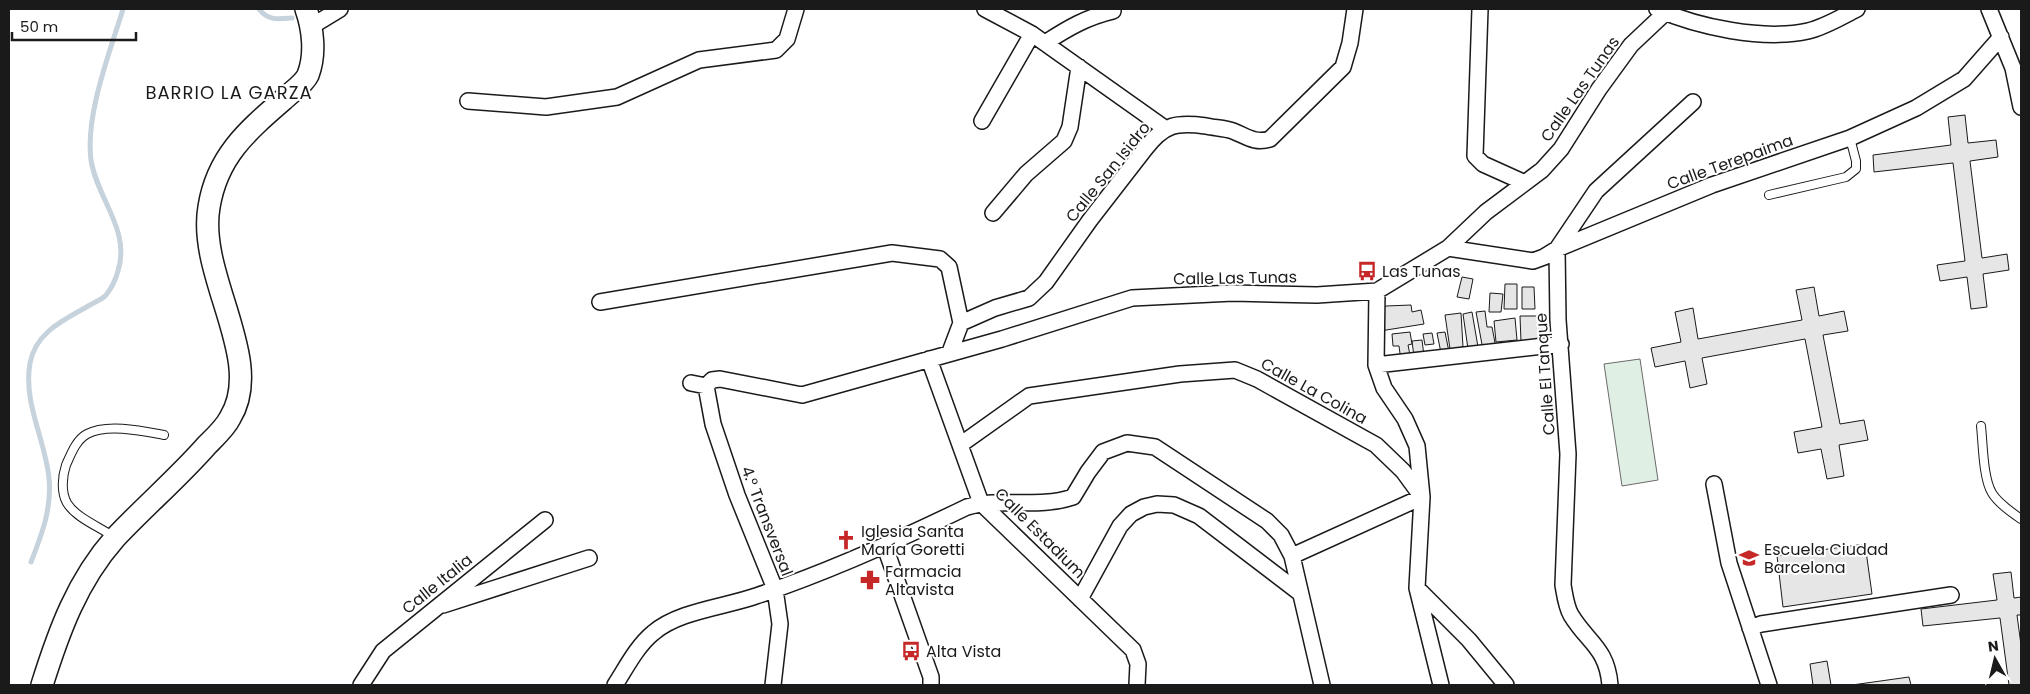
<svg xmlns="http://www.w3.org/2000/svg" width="2030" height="694" font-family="Poppins,sans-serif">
<rect width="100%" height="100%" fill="#fff"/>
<path fill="#e0efe3" stroke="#6a6a6a" d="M1640,359L1658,480L1622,486L1604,364Z"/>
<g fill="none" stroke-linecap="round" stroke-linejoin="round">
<path stroke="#c6d2dc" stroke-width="5" d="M259,9C268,21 278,19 292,18
M31,562C42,534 52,508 49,478C45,439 23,403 30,363C36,331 66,319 90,305C95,302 103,299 106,295C111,289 116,278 118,271C131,230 97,199 91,160C85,115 110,52 123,9"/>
</g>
<path fill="#e6e6e6" stroke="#1a1a1a" d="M1965,115L1968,143L1996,140L1998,157L1970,161L1982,258L2007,254L2009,270L1983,274L1987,307L1971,309L1967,277L1940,281L1937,265L1965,261L1953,163L1874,172L1873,155L1951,145L1948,117Z
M1462,277L1473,279L1469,299L1457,297Z
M1505,284H1517V309H1504Z
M1522,287H1534L1535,309H1522Z
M1814,287L1819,316L1844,311L1848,331L1823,335L1840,424L1864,420L1868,440L1839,445L1844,476L1827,479L1821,449L1798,453L1794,432L1822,427L1805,339L1702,358L1707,384L1690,388L1685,361L1655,367L1651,348L1681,342L1675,312L1693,308L1698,339L1802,320L1796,290Z
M1490,293L1503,294L1501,312H1489Z
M1411,305L1412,312L1421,310L1424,324L1380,331V312L1386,306Z
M1485,311L1487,327H1492L1496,348L1483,350L1476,312Z
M1472,312L1478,347L1468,349L1463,314Z
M1461,313L1463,347L1450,349L1445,315Z
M1520,316H1544L1545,342H1521Z
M1515,318L1517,340L1496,342L1494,321Z
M1410,332L1412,344L1408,345L1410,355L1401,361L1399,346H1393L1392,334Z
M1445,332L1449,352L1441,353L1437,333Z
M1432,333L1434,344L1425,345L1423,334Z
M1422,340L1424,356L1414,357L1412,341Z
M1865,544L1872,594L1783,607L1777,556Z
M2011,572L2014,598L2021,597V615H2017L2021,645V685H2009L2000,618L1923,626L1921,609L1997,600L1993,574Z
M1827,661L1831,685H1813L1810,664Z
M1909,677L1911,685H1852Z"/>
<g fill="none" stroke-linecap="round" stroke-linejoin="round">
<defs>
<path id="lane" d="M1769,195L1846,177L1856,169V161L1850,138
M1981,426C1983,444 1983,478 1992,493C1998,503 2011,512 2021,519
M114,537C100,527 76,518 67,503C61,492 62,477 66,465C71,454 76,440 87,434C107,423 143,431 164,435"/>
<path id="street" d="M985,9L1032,34L1166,129
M1480,9L1475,156L1483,164L1523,182
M1657,9C1698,27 1763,41 1808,31C1825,27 1841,17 1857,9
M1989,9L2013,68L2021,107
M312,26L340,9
M1045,43C1068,28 1087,17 1113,11
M468,101L546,107L617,97L699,60L776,50L787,39L796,9
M982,121L1032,34
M993,213L1026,174L1064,141L1070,127L1079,67
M1448,248L1533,261L1544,257L1557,249L1712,185L1850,138L1916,108L1964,79L2001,37
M600,302L892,253L940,259L949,267L961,323
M950,352L961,323L995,308L1029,298L1046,282L1090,220L1145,149C1164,124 1176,122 1206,126C1215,128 1225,128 1233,131C1246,136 1255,144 1270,139L1343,67L1350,43L1355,9
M929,359L981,503L1133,650L1138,664L1137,685
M1376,365L1561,344
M691,383L706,386L713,424L737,495L775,589L780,624L773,685
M706,386L712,380L720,379L802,395L1002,339L1132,298L1233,293L1317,295L1377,291L1448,248L1486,212L1542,170L1561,149L1599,89L1631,45L1665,13
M960,445L1029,396L1180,374L1235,370L1257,379L1376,445L1403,471L1422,497L1417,588L1441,685
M1714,484L1729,563L1769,685
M885,547L931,677V685
M1292,556L1422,497L1417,446L1405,419L1384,388L1376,365L1377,291
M1418,589L1469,640L1506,685
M1080,599L1120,526L1131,514L1144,507L1157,504L1174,505L1199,516L1300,593
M443,605L589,558
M1750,628L1761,624L1951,595
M361,685L383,651L545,520
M615,685C626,668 637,646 653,633C678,611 725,607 756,596C829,572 899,540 967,507C1002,497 1037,509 1073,497L1088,472L1103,452L1127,443L1155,447L1267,521L1281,535L1292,556L1322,685
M1610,685C1607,648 1588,643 1571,615C1566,606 1565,596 1563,585L1568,454L1558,320L1557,249L1596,191L1693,102"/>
<path id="secondary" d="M42,685C59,631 77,581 115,538C145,506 178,478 207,445C215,437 225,428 230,418C266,360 197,276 209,207C217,157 246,132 283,100C290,93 304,84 308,75C316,54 313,29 306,9"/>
</defs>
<use href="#lane" stroke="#1a1a1a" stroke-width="10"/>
<use href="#street" stroke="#1a1a1a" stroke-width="18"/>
<use href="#secondary" stroke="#1a1a1a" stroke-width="24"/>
<use href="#lane" stroke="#fff" stroke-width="8"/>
<use href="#street" stroke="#fff" stroke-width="15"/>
<use href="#secondary" stroke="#fff" stroke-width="21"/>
</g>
<defs>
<symbol id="bus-bare" viewBox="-9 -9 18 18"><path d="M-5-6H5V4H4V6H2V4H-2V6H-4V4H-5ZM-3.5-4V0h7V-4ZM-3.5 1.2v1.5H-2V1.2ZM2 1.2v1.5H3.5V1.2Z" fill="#c62828" stroke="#fff" stroke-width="2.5" paint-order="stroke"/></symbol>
<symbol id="church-bare" viewBox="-9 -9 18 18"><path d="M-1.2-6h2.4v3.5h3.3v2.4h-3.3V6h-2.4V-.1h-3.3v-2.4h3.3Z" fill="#c62828" stroke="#fff" stroke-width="2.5" paint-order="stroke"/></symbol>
<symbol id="school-bare" viewBox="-9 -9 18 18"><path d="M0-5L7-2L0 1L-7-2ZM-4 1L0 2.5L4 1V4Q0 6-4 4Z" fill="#c62828" stroke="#fff" stroke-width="2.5" paint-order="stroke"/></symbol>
<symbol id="pharmacy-bare" viewBox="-9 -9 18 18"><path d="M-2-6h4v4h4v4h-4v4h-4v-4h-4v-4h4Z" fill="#c62828" stroke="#fff" stroke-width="2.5" paint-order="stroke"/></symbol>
</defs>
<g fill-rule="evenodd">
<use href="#bus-bare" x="1353" y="257" width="28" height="28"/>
<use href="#church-bare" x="832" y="526" width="28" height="28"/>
<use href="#school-bare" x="1735" y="544" width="28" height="28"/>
<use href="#pharmacy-bare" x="856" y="566" width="28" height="28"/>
<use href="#bus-bare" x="897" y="637" width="28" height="28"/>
</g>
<g text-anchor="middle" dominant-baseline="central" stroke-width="4" stroke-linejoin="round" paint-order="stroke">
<g font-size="16" fill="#1a1a1a" stroke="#fff">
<text transform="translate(1580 89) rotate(-55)">Calle Las Tunas</text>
<text transform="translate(1730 162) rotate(-20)">Calle Terepaima</text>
<text transform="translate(1108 172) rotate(-51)">Calle San Isidro</text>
<text transform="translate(1235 278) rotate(-1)">Calle Las Tunas</text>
<text transform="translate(1545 374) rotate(-94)">Calle El Tanque</text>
<text transform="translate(1314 391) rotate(29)">Calle La Colina</text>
<text transform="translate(767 521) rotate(69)">4.° Transversal</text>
<text transform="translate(1040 533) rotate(45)">Calle Estadium</text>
<text transform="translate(437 584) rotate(-39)">Calle Italia</text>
</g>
<g font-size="16" fill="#1a1a1a" stroke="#fff" text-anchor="start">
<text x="1382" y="271">Las Tunas</text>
<text x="861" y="531">Iglesia Santa<tspan x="861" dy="18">María Goretti</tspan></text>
<text x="1764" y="549">Escuela Ciudad<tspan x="1764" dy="18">Barcelona</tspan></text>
<text x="885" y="571">Farmacia<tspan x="885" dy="18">Altavista</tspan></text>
<text x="926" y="651">Alta Vista</text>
</g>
<g font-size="18" letter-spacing="1" fill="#1a1a1a" stroke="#fff">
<text x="229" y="92">BARRIO LA GARZA</text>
</g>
</g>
<rect width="2030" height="694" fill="none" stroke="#1a1a1a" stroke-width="20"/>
<g transform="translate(1995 659) rotate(352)" stroke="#ffffff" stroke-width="4" paint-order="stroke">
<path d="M0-4L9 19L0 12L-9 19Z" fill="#1a1a1a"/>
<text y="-8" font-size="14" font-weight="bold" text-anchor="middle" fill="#1a1a1a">N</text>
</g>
<path d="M12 32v8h124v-8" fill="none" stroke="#1a1a1a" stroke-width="2.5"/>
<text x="20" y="32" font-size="15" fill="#1a1a1a" stroke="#ffffff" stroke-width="4" paint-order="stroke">50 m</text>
</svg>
